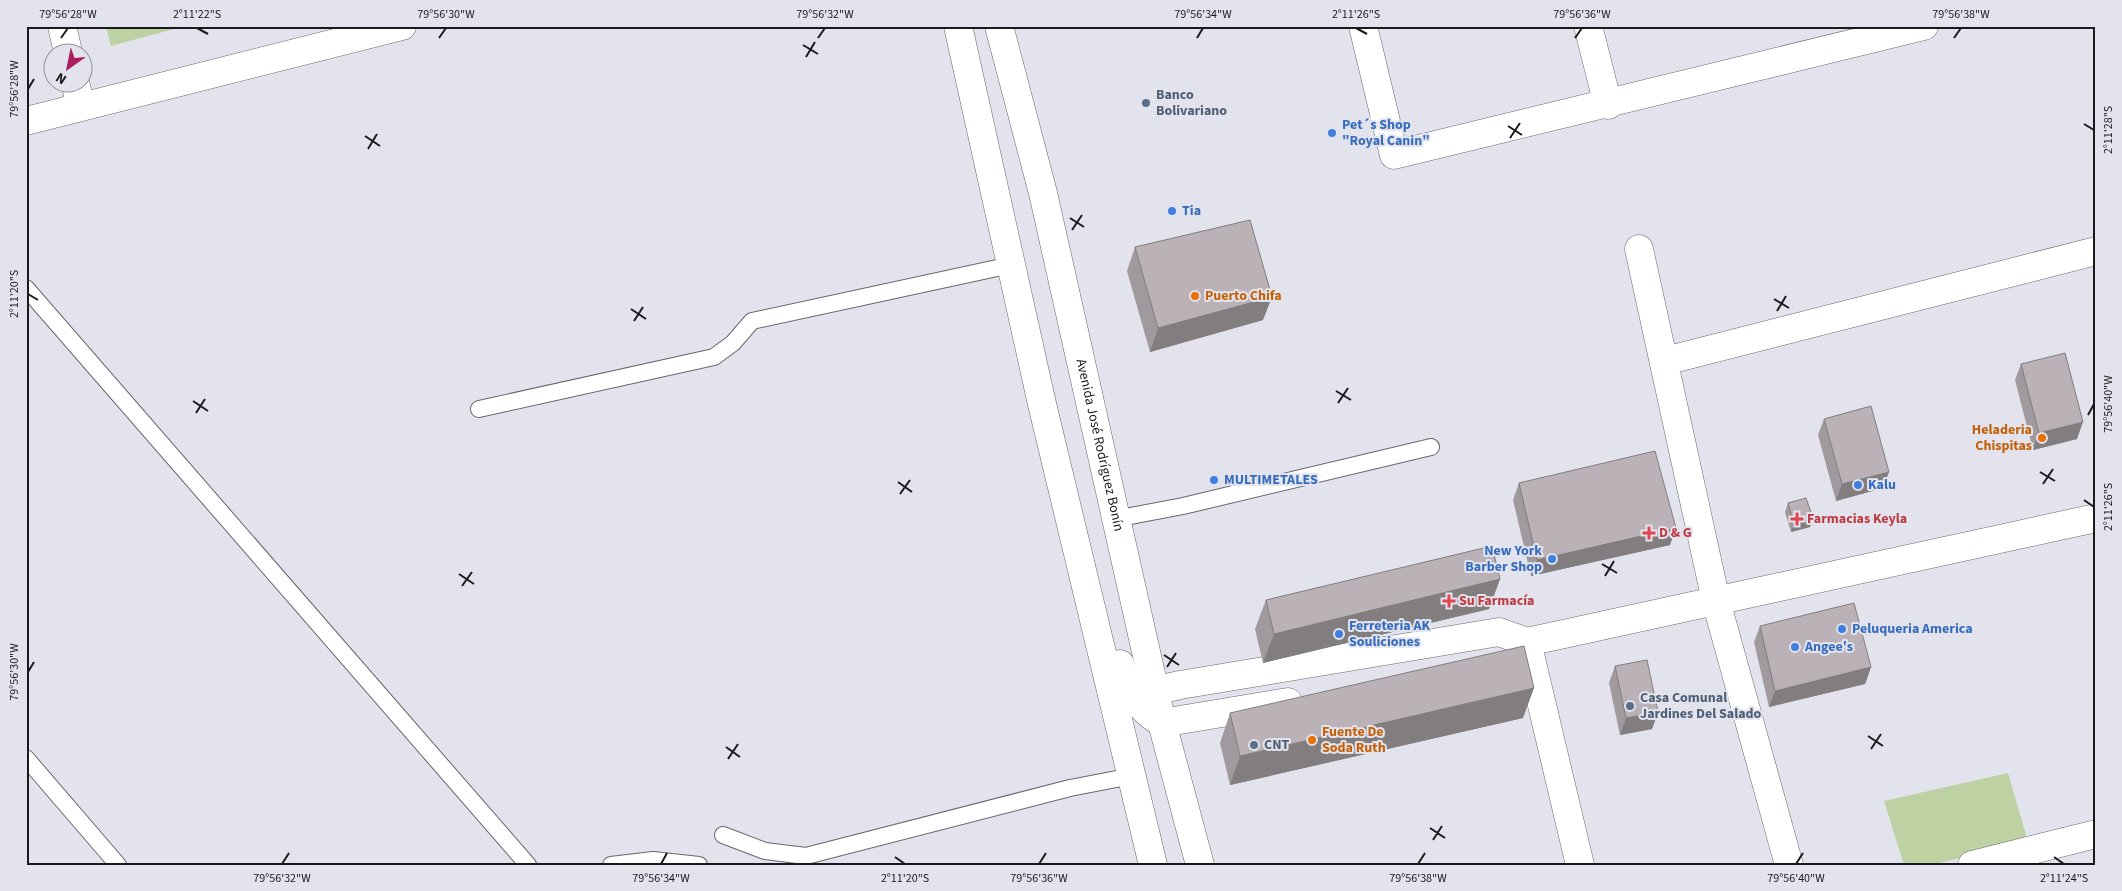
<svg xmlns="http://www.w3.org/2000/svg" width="2122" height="891" font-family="'Source Sans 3',sans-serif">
<rect width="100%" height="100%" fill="#e2e3ec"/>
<path fill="#bdd1a3" d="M106,26H185L111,46Z
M2008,773L2028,842L1930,865H1904L1884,801Z"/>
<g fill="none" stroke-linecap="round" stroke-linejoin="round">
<defs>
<path id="service" d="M26,288L528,865
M479,409L714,357L733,343L752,321L1011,265
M1115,519L1183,506L1431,447
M26,758L118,865
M723,835L765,851L806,856L1070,788L1132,776
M611,865L653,860L699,865"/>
<path id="minor" d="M62,26L68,52
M1363,26L1394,155L1924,26
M1588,26L1608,105
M75,82L81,107
M26,121L402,26
M1639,249L1716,601L1789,865
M1665,361L2096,251
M1527,642L1580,865
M1131,696L1180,685L1499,632L1527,642L2096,518
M1162,723L1288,702
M1972,865L2096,834"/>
<g id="primary">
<path d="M958,26L1042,404L1153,865"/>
<path id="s1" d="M999,26L1043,193L1162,723L1200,865"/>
<path d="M1120,664C1127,692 1138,708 1162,723"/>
</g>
</defs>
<use href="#service" stroke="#67686f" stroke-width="18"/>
<use href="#minor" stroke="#67686f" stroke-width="29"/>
<use href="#primary" stroke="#67686f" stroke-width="29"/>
<use href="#service" stroke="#fff" stroke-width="16"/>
<use href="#minor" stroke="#fff" stroke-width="28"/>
<use href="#primary" stroke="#fff" stroke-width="28"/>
</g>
<path fill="#a0999d" d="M1135,247L1263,320L1150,352L1127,271Z
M2021,364L2077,439L2033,450L2015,380Z
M1824,419L1883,488L1836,501L1818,435Z
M1519,483L1670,545L1531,576L1513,500Z
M1788,503L1813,518L1810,527L1791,532L1785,512Z
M1500,579L1489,609L1263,663L1255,629L1266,600Z
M1760,626L1871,667L1865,684L1769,707L1754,642Z
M1615,666L1658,712L1652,729L1620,735L1609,683Z
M1230,713L1523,718L1230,785L1220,743Z"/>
<path fill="#827d7f" d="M1272,297L1263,320L1150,352L1158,328Z
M2083,422L2077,439L2033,450L2039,433Z
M1889,472L1883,488L1836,501L1842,484Z
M1813,518L1810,527L1791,532L1794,524Z
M1676,528L1670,545L1531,576L1537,560Z
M1500,579L1489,609L1263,663L1274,634Z
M1871,667L1865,684L1769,707L1775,691Z
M1534,688L1523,718L1230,785L1240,756Z
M1658,712L1652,729L1620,735L1626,718Z"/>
<path fill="#bab2b6" stroke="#827d7f" d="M1250,220L1272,297L1158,328L1135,247Z
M2065,353L2083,422L2039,433L2021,364Z
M1871,406L1889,472L1842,484L1824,419Z
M1655,451L1676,528L1537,560L1519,483Z
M1806,498L1813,518L1794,524L1788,503Z
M1492,546L1500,579L1274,634L1266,600Z
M1854,603L1871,667L1775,691L1760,626Z
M1524,646L1534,688L1240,756L1230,713Z
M1647,660L1658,712L1626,718L1615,666Z"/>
<path fill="none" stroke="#1a1a1d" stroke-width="2" d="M197,28L208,34M1356,28L1367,34M61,38L68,28M439,38L446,28M818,38L825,28M1197,38L1203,28M1575,38L1582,28M1954,38L1961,28M803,45L818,54M806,57L815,42M28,89L34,79M2084,124L2094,130M1508,126L1522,135M365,136L380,146M1510,138L1520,123M368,149L377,134M1070,218L1084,227M1072,230L1082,215M28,294L38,300M1774,299L1789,308M631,309L646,319M1777,311L1786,296M634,321L643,307M1336,391L1351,400M193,401L208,411M1338,403L1348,388M196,413L205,399M2088,415L2094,404M2040,472L2055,481M898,482L912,492M2043,484L2053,469M900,494L910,480M2084,500L2094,507M1602,564L1617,573M459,574L474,584M1605,576L1614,561M462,586L472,572M1164,655L1179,665M1167,667L1176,653M28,672L34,662M1868,736L1883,746M726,747L740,757M1871,749L1881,734M728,759L738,744M1430,828L1445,838M1433,840L1442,826M895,857L905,864M2054,857L2064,864M282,864L289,853M661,864L667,853M1039,864L1046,853M1418,864L1425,853M1796,864L1803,853"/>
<g fill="#5c6f8a" stroke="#e2e3ec" stroke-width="2">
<circle cx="1146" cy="103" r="5"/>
<circle cx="1630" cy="706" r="5"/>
<circle cx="1254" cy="745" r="5"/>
</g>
<g fill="#3f7fe0" stroke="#e2e3ec" stroke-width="2">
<circle cx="1332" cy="133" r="5"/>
<circle cx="1172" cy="211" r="5"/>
<circle cx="1214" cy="480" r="5"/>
<circle cx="1858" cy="485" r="5"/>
<circle cx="1552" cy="559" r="5"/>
<circle cx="1842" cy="629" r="5"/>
<circle cx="1339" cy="634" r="5"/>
<circle cx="1795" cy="647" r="5"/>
</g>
<g fill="#e8710a" stroke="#e2e3ec" stroke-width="2">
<circle cx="1195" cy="296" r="5"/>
<circle cx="2042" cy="438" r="5"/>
<circle cx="1312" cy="740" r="5"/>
</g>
<g fill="#e0444e" stroke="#e2e3ec" stroke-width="2">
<path d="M1794.5 511.5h5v5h5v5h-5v5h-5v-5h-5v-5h5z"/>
<path d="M1646.5 525.5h5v5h5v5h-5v5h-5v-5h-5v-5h5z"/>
<path d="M1446.5 593.5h5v5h5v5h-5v5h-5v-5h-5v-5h5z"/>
</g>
<g text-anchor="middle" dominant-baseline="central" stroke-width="4" stroke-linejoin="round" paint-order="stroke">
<g font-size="14" font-weight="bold" fill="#4e5e75" stroke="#e2e3ec" text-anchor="start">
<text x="1156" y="95">Banco<tspan x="1156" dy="16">Bolivariano</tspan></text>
<text x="1640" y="698">Casa Comunal<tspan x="1640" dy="16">Jardines Del Salado</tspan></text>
<text x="1264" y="745">CNT</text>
</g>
<g font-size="14" font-weight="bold" fill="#366cbe" stroke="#e2e3ec" text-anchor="start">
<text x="1342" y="125">Pet´s Shop<tspan x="1342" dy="16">"Royal Canin"</tspan></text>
<text x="1182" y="211">Tia</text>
<text x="1224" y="480">MULTIMETALES</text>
<text x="1868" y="485">Kalu</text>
<text x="1542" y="551" text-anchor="end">New York<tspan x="1542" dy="16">Barber Shop</tspan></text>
<text x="1349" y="626">Ferreteria AK<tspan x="1349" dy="16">Souliciones</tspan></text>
<text x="1852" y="629">Peluqueria America</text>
<text x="1805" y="647">Angee's</text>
</g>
<g font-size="14" font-weight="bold" fill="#c56008" stroke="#e2e3ec" text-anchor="start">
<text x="1205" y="296">Puerto Chifa</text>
<text x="2032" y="430" text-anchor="end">Heladeria<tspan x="2032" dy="16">Chispitas</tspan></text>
<text x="1322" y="732">Fuente De<tspan x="1322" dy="16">Soda Ruth</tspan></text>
</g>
<g font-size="14" fill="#1a1a1d" stroke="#e2e3ec">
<text stroke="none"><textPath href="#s1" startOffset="431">Avenida José Rodríguez Bonín</textPath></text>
</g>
<g font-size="14" font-weight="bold" fill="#be3a42" stroke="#e2e3ec" text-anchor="start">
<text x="1807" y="519">Farmacias Keyla</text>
<text x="1659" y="533">D &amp; G</text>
<text x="1459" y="601">Su Farmacía</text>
</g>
</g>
<rect width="2122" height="891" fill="none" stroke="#e2e3ec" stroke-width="55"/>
<g transform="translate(68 68) rotate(213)"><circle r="24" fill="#e2e3ec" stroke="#929399"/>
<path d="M0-4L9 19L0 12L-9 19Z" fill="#a91d60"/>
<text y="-8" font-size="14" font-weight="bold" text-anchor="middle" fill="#1a1a1d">N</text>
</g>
<rect x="28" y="28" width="2066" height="836" fill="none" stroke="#1a1a1d" stroke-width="2"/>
<g font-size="12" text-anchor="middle" fill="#1a1a1d">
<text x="68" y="18">79°56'28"W</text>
<text x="197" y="18">2°11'22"S</text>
<text x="446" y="18">79°56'30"W</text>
<text x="825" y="18">79°56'32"W</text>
<text x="1203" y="18">79°56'34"W</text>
<text x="1356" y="18">2°11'26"S</text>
<text x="1582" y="18">79°56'36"W</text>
<text x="1961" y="18">79°56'38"W</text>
<text transform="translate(14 89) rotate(-90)" y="4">79°56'28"W</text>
<text transform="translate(2108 130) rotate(-90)" y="4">2°11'28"S</text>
<text transform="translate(14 294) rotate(-90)" y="4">2°11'20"S</text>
<text transform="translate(2108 404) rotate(-90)" y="4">79°56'40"W</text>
<text transform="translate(2108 507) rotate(-90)" y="4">2°11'26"S</text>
<text transform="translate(14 672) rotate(-90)" y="4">79°56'30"W</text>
<text x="282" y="882">79°56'32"W</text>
<text x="661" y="882">79°56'34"W</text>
<text x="905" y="882">2°11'20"S</text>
<text x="1039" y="882">79°56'36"W</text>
<text x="1418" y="882">79°56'38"W</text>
<text x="1796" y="882">79°56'40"W</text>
<text x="2064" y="882">2°11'24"S</text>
</g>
</svg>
